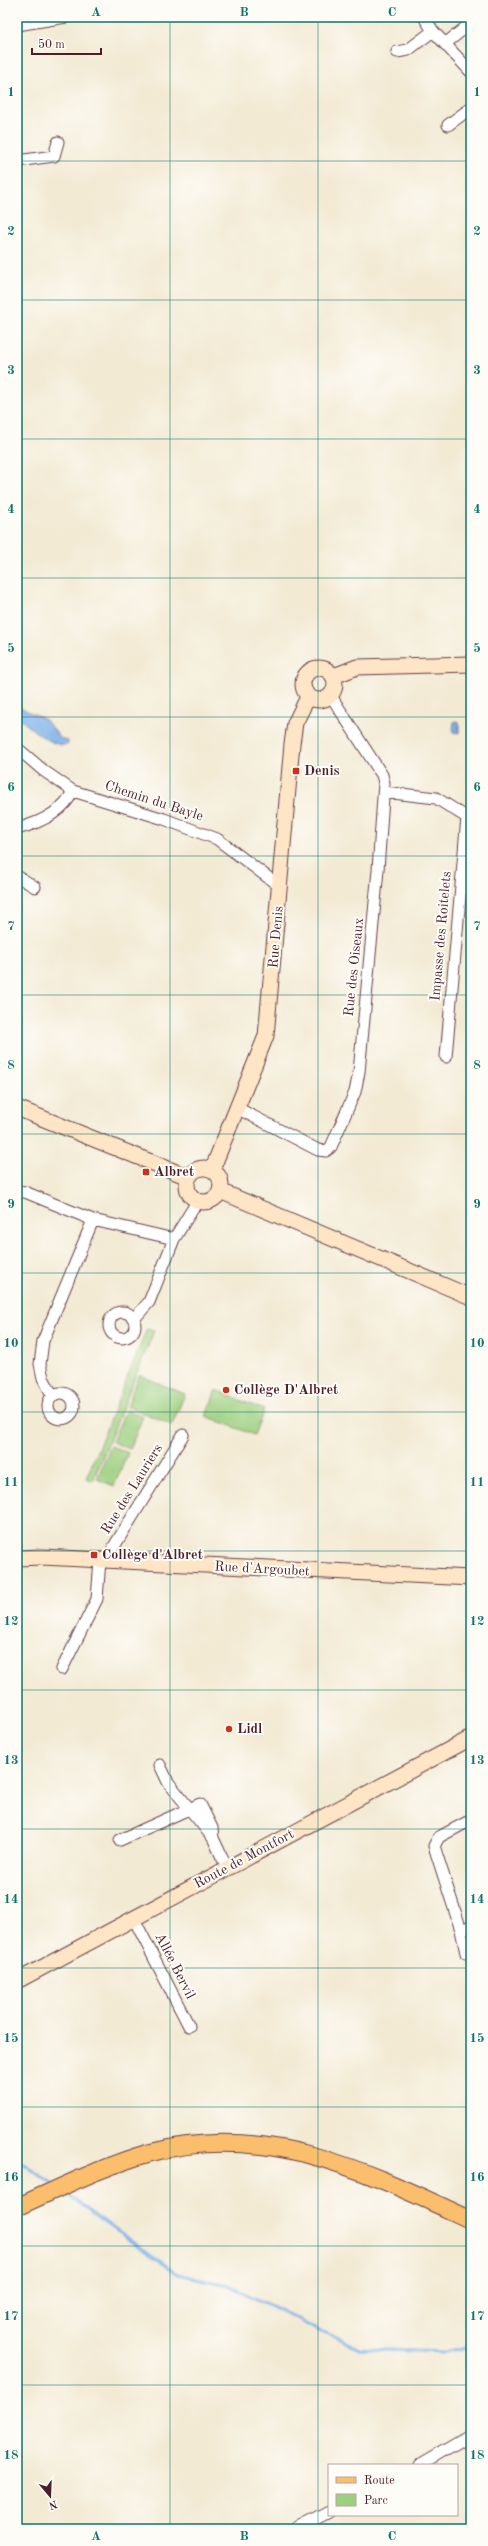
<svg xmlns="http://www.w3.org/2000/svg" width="488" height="2546" font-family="'Old Standard TT',serif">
<rect width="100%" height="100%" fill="#fdfcf7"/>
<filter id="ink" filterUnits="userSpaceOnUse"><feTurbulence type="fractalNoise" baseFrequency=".025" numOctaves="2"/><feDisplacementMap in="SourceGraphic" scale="8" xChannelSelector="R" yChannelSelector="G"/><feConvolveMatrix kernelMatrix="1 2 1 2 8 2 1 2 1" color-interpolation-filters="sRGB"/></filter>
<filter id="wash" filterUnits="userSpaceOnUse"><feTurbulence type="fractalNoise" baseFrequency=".012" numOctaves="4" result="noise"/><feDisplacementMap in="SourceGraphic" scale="16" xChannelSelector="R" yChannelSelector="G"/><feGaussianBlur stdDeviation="0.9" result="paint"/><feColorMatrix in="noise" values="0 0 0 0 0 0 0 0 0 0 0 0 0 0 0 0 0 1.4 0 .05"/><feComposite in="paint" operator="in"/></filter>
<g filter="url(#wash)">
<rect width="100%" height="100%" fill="#f3ead4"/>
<path fill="#9dcf7f" stroke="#747755" d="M147,1329L154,1331L93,1481L86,1478Z
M139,1375L185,1394L172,1425L127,1406Z
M216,1390L264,1410L254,1435L206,1416Z
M126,1409L143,1416L130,1449L112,1442Z
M111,1446L128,1453L114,1486L97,1479Z"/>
<path fill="#7bb0e9" stroke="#62688a" d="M17,706L46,720L60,738L68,741V744C54,750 27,725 17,716Z
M454,721L459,722V733L453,732Z"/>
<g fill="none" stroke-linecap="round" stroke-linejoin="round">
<path stroke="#7bb0e9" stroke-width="3" d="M17,2159L53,2184
M64,2192L178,2274L228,2285L359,2349L445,2352L471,2346"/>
</g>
</g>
<g filter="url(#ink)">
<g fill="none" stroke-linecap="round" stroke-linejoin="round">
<defs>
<path id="street" d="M424,17L433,31L471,72
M17,25L66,17
M445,44L471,23
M397,52L408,50L433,31
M448,125L471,108
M17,161L54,156L58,142
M17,748L44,771L73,791L164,819L217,839L274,882L281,883
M384,792L436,798L471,820
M17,829C39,823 63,813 73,791
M17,876L35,887
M446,1057L467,817
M237,1108L318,1150L326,1151L331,1147L355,1092L359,1072L378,870L384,783L382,775L331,696
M17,1191L25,1192L93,1220L174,1239
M109 1325a13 13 0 1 1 26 0a13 13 0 1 1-26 0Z
M134,1319L149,1302L174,1239L197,1202
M48 1406a13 13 0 1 1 26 0a13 13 0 1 1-26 0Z
M53,1396L43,1378L40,1364L43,1341L93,1220
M110,1561L113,1548L183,1435
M62,1669L97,1599L100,1560
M160,1765L168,1782L213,1838L227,1868
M471,1820L439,1837L434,1846L461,1930L471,1926
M120,1840L200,1804L212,1828L213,1838
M134,1919L189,2026
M461,1930L466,1953
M420,2465L471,2435
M296,2529L329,2512"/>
<path id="secondary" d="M303 684a16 16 0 1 1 32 0a16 16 0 1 1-32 0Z
M334,676L357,667L471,664
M17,1108L188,1177
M187 1185a17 17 0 1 1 34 0a17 17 0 1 1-34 0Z
M212,1170L266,1036L292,744L295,723L308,697
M220,1191L471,1297
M17,1558L42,1557L471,1578
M17,1981L471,1738"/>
<path id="primary" d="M17,2207C60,2188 103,2166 149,2153C267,2121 367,2172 471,2220"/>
</defs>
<use href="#street" stroke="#633d44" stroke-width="13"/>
<use href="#secondary" stroke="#633d44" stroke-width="17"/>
<use href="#primary" stroke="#633d44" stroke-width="19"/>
<use href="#street" stroke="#fff" stroke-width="11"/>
<use href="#secondary" stroke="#fde5c5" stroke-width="15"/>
<use href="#primary" stroke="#fabe6d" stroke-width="17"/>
</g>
</g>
<path fill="none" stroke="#0f766e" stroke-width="1" stroke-opacity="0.55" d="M170,17V2529M318,17V2529M17,161H471M17,300H471M17,439H471M17,578H471M17,717H471M17,856H471M17,995H471M17,1134H471M17,1273H471M17,1412H471M17,1551H471M17,1690H471M17,1829H471M17,1968H471M17,2107H471M17,2246H471M17,2385H471"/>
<g fill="#c8321e" stroke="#fdfcf7" stroke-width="1.5">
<rect x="292" y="767" width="8" height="8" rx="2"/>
<rect x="142" y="1168" width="8" height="8" rx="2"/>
<circle cx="226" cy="1390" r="4"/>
<rect x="90" y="1551" width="8" height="8" rx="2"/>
<circle cx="229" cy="1729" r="4"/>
</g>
<g text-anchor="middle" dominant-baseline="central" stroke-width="4" stroke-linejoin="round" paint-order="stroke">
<g font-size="14" font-weight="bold" fill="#4a1f2b" stroke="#fdfcf7" text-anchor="start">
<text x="304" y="771">Denis</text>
<text x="154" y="1172">Albret</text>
<text x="234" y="1390">Collège D'Albret</text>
<text x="102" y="1555">Collège d'Albret</text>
<text x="237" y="1729">Lidl</text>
</g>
<g font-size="14" fill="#4a1f2b" stroke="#fdfcf7">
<text transform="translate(154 801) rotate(18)">Chemin du Bayle</text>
<text transform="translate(441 936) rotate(-85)">Impasse des Roitelets</text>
<text transform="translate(276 937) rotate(-85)">Rue Denis</text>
<text transform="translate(354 967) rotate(-84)">Rue des Oiseaux</text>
<text transform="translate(132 1489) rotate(-58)">Rue des Lauriers</text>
<text transform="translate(262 1569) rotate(3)">Rue d'Argoubet</text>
<text transform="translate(244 1859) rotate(-28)">Route de Montfort</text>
<text transform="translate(175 1966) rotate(63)">Allée Bervil</text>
</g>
</g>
<rect width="488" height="2546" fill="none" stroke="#fdfcf7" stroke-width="44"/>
<rect x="328" y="2464" width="130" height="52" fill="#fdfcf7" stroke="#b5a4a5"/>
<rect x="336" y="2477" width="20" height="6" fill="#fabe6d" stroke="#b5a4a5"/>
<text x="364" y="2484" font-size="12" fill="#4a1f2b">Route</text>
<rect x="336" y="2494" width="20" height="12" fill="#9dcf7f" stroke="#b5a4a5"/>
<text x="364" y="2504" font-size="12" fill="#4a1f2b">Parc</text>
<g transform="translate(50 2496) rotate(161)" stroke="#fdfcf7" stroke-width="3" paint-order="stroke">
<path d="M0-3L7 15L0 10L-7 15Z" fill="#4a1f2b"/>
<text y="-6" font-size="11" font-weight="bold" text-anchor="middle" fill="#4a1f2b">N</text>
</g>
<path d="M32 48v6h69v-6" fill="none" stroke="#4a1f2b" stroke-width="2"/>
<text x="38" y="48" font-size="12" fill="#4a1f2b" stroke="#fdfcf7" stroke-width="3" paint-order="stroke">50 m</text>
<rect x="22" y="22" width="444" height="2502" fill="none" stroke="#0f766e" stroke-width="1.5"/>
<g font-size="13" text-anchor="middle" font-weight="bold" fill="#0f766e">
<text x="96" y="16">A</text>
<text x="244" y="16">B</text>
<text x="392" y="16">C</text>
<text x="11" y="96">1</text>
<text x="477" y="96">1</text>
<text x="11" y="235">2</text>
<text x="477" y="235">2</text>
<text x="11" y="374">3</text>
<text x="477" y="374">3</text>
<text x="11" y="513">4</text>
<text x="477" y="513">4</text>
<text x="11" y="652">5</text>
<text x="477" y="652">5</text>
<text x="11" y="791">6</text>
<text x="477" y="791">6</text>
<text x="11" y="930">7</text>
<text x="477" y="930">7</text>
<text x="11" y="1069">8</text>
<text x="477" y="1069">8</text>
<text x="11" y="1208">9</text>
<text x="477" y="1208">9</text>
<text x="11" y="1347">10</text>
<text x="477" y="1347">10</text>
<text x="11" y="1486">11</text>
<text x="477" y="1486">11</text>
<text x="11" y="1625">12</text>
<text x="477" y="1625">12</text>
<text x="11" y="1764">13</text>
<text x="477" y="1764">13</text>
<text x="11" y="1903">14</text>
<text x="477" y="1903">14</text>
<text x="11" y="2042">15</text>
<text x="477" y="2042">15</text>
<text x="11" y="2181">16</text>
<text x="477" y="2181">16</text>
<text x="11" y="2320">17</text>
<text x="477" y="2320">17</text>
<text x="11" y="2459">18</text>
<text x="477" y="2459">18</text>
<text x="96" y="2540">A</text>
<text x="244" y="2540">B</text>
<text x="392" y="2540">C</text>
</g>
</svg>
